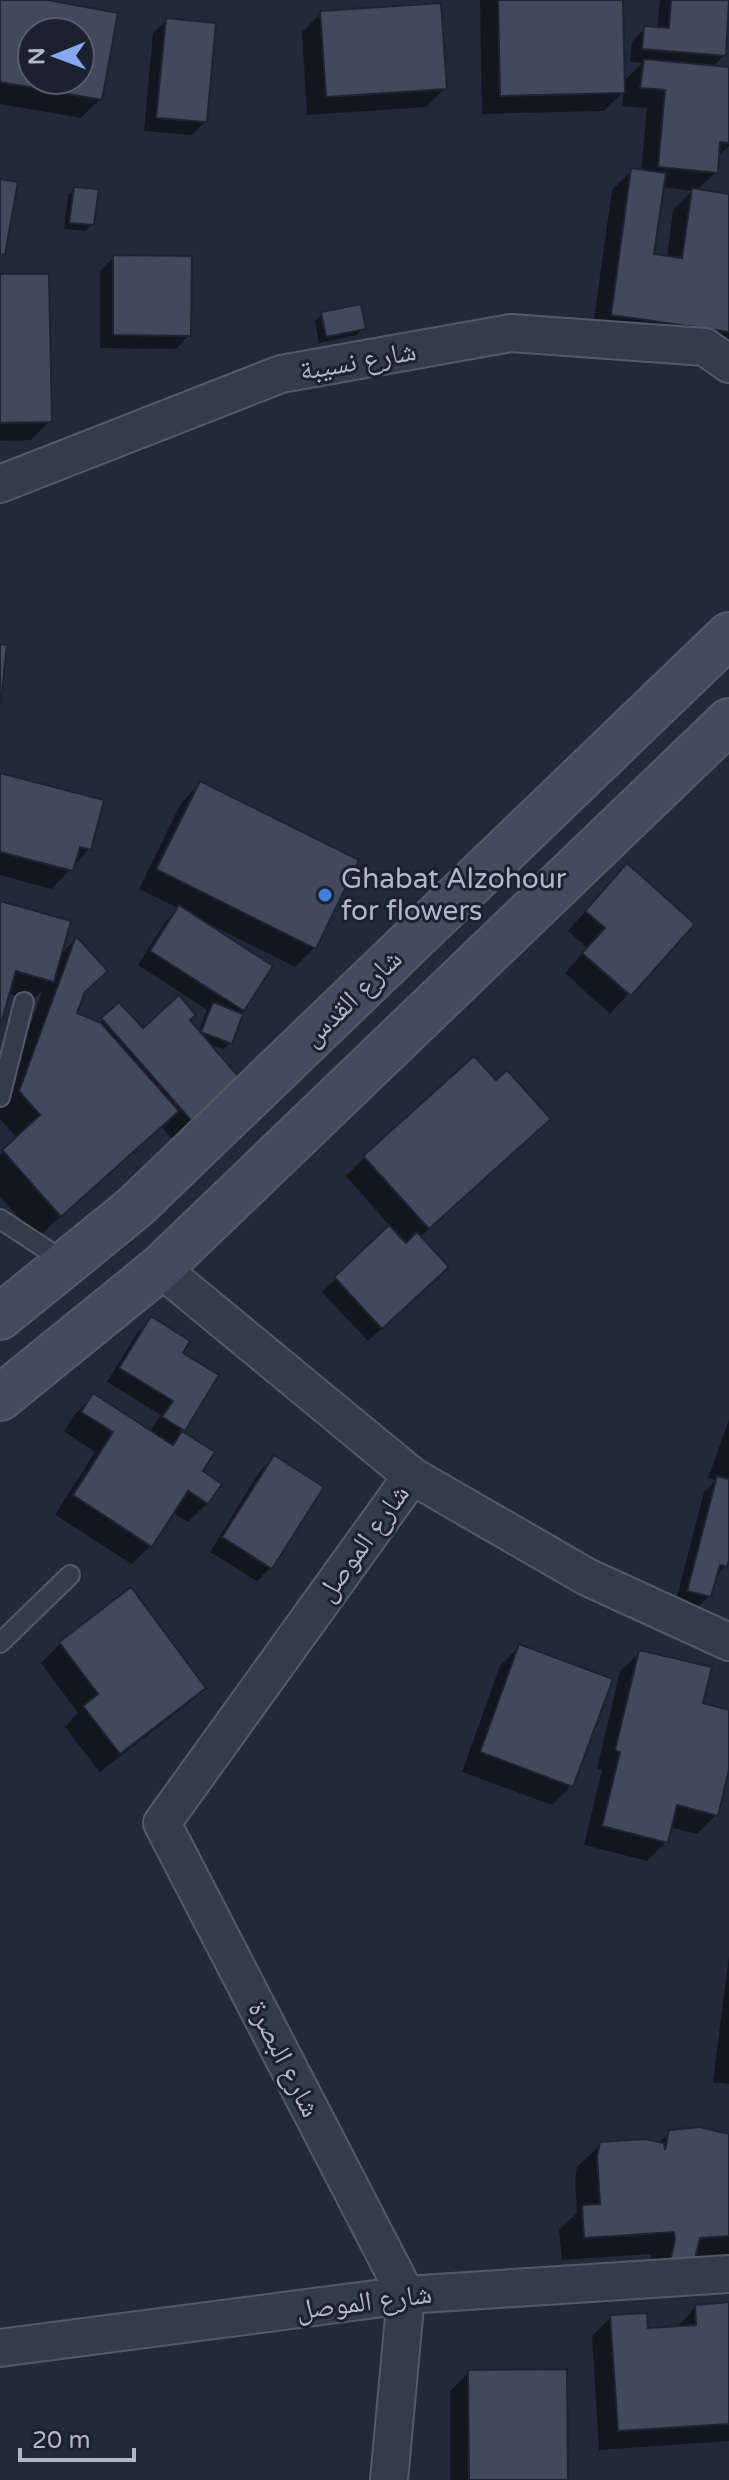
<svg xmlns="http://www.w3.org/2000/svg" width="729" height="2480" font-family="'Varela Round','Noto Naskh Arabic',sans-serif">
<rect width="100%" height="100%" fill="#222a39"/>
<path fill="#0007" fill-rule="evenodd" d="M0,0H44L116,15L100,99L81,118L0,104ZM32,32H80V80H32Z
M480,0H621L623,82L642,63L630,62L632,42L645,28L657,29L660,0H729L724,55L712,68L729,69V146L717,158L716,172L696,191L729,196V353L592,333L612,190L632,170L641,172L647,108L622,106L624,91L604,111L482,114ZM662,187L692,191L673,210L667,258L652,256Z
M321,13L445,88L426,107L307,115L302,32Z
M167,20L205,122L191,135L144,131L153,33Z
M75,189L92,224L86,231L64,229L68,195Z
M114,257L189,335L176,349L100,348V271Z
M0,276L50,421L31,440L0,441Z
M322,314L363,328L357,335L319,343L315,321Z
M0,775L89,849L52,889L0,875Z
M200,784L314,948L295,967L213,926L211,928L243,1010L239,1014L230,1043L223,1049L206,1043L242,1082L176,1143L161,1126L37,1238L0,1197V1155L18,1139L0,1119V1107L43,990L33,1000L7,993L0,1020V903L59,956L76,939L82,995L74,1014L98,1024L119,1004L143,1031L187,1021L198,1033L207,1010L138,965L166,921L178,908L139,889L181,803Z
M608,885L692,924L610,1014L565,973L587,948L568,931Z
M529,1137L419,1238L433,1280L368,1341L322,1292L390,1226L346,1176L365,1157Z
M151,1319L180,1353L184,1430L181,1433L200,1472L207,1503L188,1522L172,1512L151,1545L132,1564L55,1515L95,1452L64,1431L74,1415L93,1396L150,1432L161,1415L107,1382L138,1332Z
M729,1420V1553L726,1566L714,1577L709,1596L695,1610L675,1604L704,1492L716,1480L708,1478Z
M274,1457L270,1568L257,1581L210,1552L260,1471Z
M130,1590L204,1687L185,1706L100,1772L65,1727L78,1713L41,1663L60,1644Z
M520,1646L571,1786L552,1805L462,1772L500,1666Z
M640,1652L701,1705L729,1712V1773L726,1772L716,1815L697,1834L670,1827L666,1842L647,1861L584,1845L602,1770L597,1769L620,1671Z
M729,1956V2084L713,2082Z
M670,2132L729,2136V2256L652,2265L651,2254L562,2260L559,2230L577,2213L575,2181L577,2167L601,2144H658Z
M729,2304V2441L599,2450L592,2336L611,2317L646,2330L677,2328L696,2306Z
M469,2372L566,2480H450V2391Z"/>
<path fill="#41495b" stroke="#1d2330" stroke-width="2" fill-rule="evenodd" d="M0,0H48L118,13L102,100L0,82ZM32,32H80V80H32Z
M498,0H623L625,93L500,96Z
M671,0H729L726,56L642,49L644,26L669,28Z
M441,3L447,89L326,97L320,11Z
M166,18L216,23L207,122L156,118Z
M644,59L729,67V143L720,142L718,173L658,167L665,90L640,88Z
M631,168L666,173L654,254L682,258L692,188L729,194V332L611,315Z
M0,179L18,182L5,255L0,254Z
M74,187L99,189L94,225L69,223Z
M113,255L192,256L191,336L113,335Z
M0,274H49L52,422L0,423Z
M361,304L366,329L326,337L321,312Z
M0,644L7,645L1,703H0Z
M0,773L104,800L91,850L80,847L73,871L0,852Z
M200,781L359,860L316,949L156,869Z
M627,863L695,924L631,996L582,953L605,928L585,911Z
M0,901L71,921L54,982L16,971L0,1027Z
M179,905L273,966L244,1011L150,951Z
M76,936L108,971L85,992L77,1013L101,1023L179,1111L61,1217L2,1150L40,1115L19,1091Z
M179,995L196,1015L190,1020L244,1083L196,1126L101,1018L119,1002L143,1028Z
M213,1002L243,1014L232,1044L201,1032Z
M474,1056L496,1080L507,1070L551,1119L429,1229L363,1156Z
M389,1225L406,1243L417,1232L449,1267L382,1329L334,1277Z
M151,1316L190,1341L183,1353L219,1375L185,1431L162,1417L173,1401L119,1368Z
M93,1393L173,1445L182,1431L215,1452L203,1471L222,1484L208,1504L188,1491L152,1547L73,1495L113,1432L81,1412Z
M274,1455L324,1487L272,1569L222,1537Z
M717,1476L729,1479V1561L727,1567L720,1565L711,1597L687,1591Z
M131,1587L206,1688L120,1754L83,1706L98,1694L59,1642Z
M519,1644L613,1679L573,1787L480,1752Z
M639,1650L712,1667L703,1703L729,1710V1770L718,1816L677,1805L668,1843L602,1826L620,1752L615,1750Z
M700,2127L729,2134V2236L700,2238L694,2263L669,2265L675,2240L674,2232L584,2238L582,2205L600,2204L597,2156L600,2142L645,2139L664,2143L665,2150L669,2130Z
M729,2302V2424L618,2431L610,2315L647,2313L648,2328L696,2325L695,2305Z
M567,2369L568,2480H469L468,2370Z"/>
<g fill="none" stroke-linecap="round" stroke-linejoin="round">
<defs>
<path id="lane" d="M0,1097L24,1002
M0,1219L67,1263
M0,1643L70,1575"/>
<path id="street" d="M0,484L281,374L511,333L705,347L729,364
M160,1268L412,1476
M406,2295L162,1823L412,1476L587,1577L729,1642
M0,2348L406,2295L729,2274
M389,2480L406,2295"/>
<path id="secondary" d="M0,1317L135,1207L729,635
M0,1398L160,1268L729,721"/>
</defs>
<use href="#lane" stroke="#535a67" stroke-width="22"/>
<use href="#street" stroke="#535a67" stroke-width="40"/>
<use href="#secondary" stroke="#535a67" stroke-width="48"/>
<use href="#lane" stroke="#353c49" stroke-width="18"/>
<use href="#street" stroke="#353c49" stroke-width="36"/>
<use href="#secondary" stroke="#444b5c" stroke-width="44"/>
</g>
<circle fill="#3f7fe0" stroke="#1b212e" stroke-width="3" cx="325" cy="895" r="8"/>
<g text-anchor="middle" dominant-baseline="central" stroke-width="6" stroke-linejoin="round" paint-order="stroke">
<g font-size="28" fill="#b0b7c6" stroke="#1b212e">
<text transform="translate(358 361) rotate(-10)">شارع نسيبة</text>
<text transform="translate(352 998) rotate(-44)">شارع القدس</text>
<text transform="translate(363 1543) rotate(-54)">شارع الموصل</text>
<text transform="translate(284 2059) rotate(63)">شارع البصرة</text>
<text transform="translate(364 2302) rotate(-7)">شارع الموصل</text>
</g>
<g font-size="28" fill="#b0b7c6" stroke="#1b212e" text-anchor="start">
<text x="341" y="879">Ghabat Alzohour<tspan x="341" dy="32">for flowers</tspan></text>
</g>
</g>
<g transform="translate(56 56) rotate(269)"><circle r="38" fill="#1b212e" stroke="#575d6b" stroke-width="2"/>
<path d="M0-6L14 30L0 20L-14 30Z" fill="#86a7f5"/>
<text y="-12" font-size="22" font-weight="bold" text-anchor="middle" fill="#b0b7c6">N</text>
</g>
<path d="M20 2448v12h114v-12" fill="none" stroke="#b0b7c6" stroke-width="4"/>
<text x="32" y="2448" font-size="24" fill="#b0b7c6" stroke="#1b212e" stroke-width="6" paint-order="stroke">20 m</text>
</svg>
